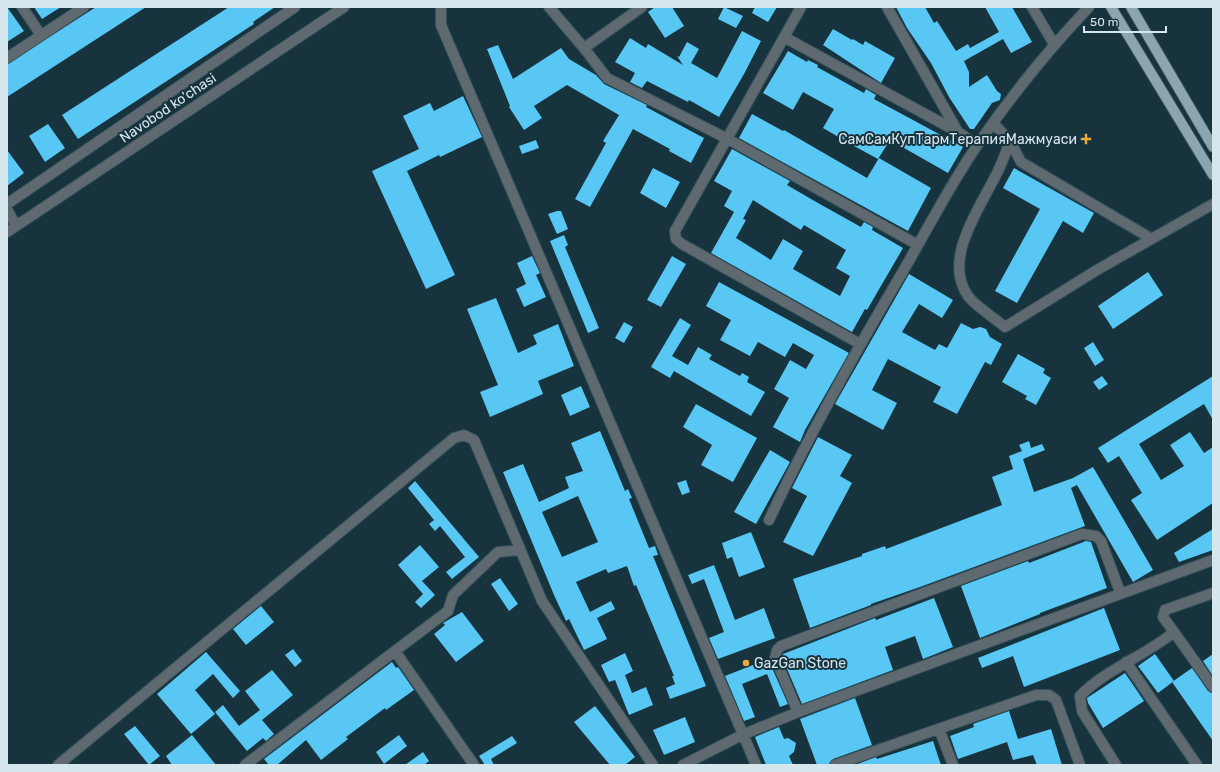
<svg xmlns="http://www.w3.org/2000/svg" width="1220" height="772" font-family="Rubik,sans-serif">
<rect width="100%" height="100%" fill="#16333e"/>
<path fill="#58c7f3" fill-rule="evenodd" d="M7,7L24,31L7,42Z
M34,7H61L42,19Z
M96,7H146L7,97V64Z
M229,7H275L253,22L254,24L78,139L62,115Z
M655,7H672L684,26L665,38L648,12Z
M724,7L743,16L736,28L718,19Z
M755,7H777L768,22L752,13Z
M896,7H925L934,23L937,21L956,51L968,44L970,48L999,32L985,7H1012L1032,42L1011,53L1003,39L964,61L969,72V87L987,75L997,91L1001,94L1000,100L992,103L974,129H970L949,97L931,63L907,28Z
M833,29L852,40L853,39L863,45L865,41L895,58L881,83L823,45Z
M742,31L761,41L744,74L719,117L689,100L688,102L647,81L642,88L630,82L635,73L615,62L630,38L646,48L648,44L683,65L677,56L679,57L687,42L699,49L691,63L717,78Z
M498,45L513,79L561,48L569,59L596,75L604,84L647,105L646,107L704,138L691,163L669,151L670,149L633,129L590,207L575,199L606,143L603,141L619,115L567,85L534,106L542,118L524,130L509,107L510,106L487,49Z
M788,51L807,62L808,60L818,65L817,67L864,93L866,89L876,95L874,99L963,147L948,173L890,140L878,159L854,146L823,128L834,109L803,92L793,110L763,93Z
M463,96L482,137L440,157L439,155L407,171L455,275L426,289L372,171L419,149L403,116L430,103L434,111Z
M752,114L783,131L784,130L867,178L879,158L931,188L908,231L739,138Z
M48,124L65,148L45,162L29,136Z
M536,140L539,148L522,154L519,146Z
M732,149L790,181L787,185L818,203L861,227L864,222L873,227L872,230L903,248L867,310L865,309L852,332L711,253L734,212L724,206L732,191L714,181ZM753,200L801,230L804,225L846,250L836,268L850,276L840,296L793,269L803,251L783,239L771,260L736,238L746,220L743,219Z
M7,150L24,173L7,186Z
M653,168L680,182L666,208L640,193Z
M1014,168L1094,213L1083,233L1063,221L1017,303L995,291L1040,209L1003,188Z
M557,211H561L568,229L557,234L548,214Z
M564,235L568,245L565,247L599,328L588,333L550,241Z
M532,256L540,273L536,275L546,297L524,307L516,289L526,284L517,263Z
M672,256L686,264L661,307L647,300Z
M1148,272L1163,295L1113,329L1098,306Z
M909,274L953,300L942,318L919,304L902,332L935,350L939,344L947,348L961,323L973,329L980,327L986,329L990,337L1002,344L991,365L985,362L957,414L933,402L941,387L888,359L872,390L897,403L883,430L835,404Z
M719,282L849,353L805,430L800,442L773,427L789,398L774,389L790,360L806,369L814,355L793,343L785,357L758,342L750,356L720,340L731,320L706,306Z
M496,298L518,353L537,344L533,335L558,324L574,366L538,381L543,394L490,417L480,392L498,385L467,309Z
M680,318L691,325L672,356L688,365L698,347L712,355L709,359L740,376L742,373L749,377L747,382L765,392L751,416L674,371L670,378L651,367Z
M624,322L633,327L624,343L615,338Z
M1093,342L1104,360L1095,366L1084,348Z
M1018,354L1045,369L1043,373L1051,378L1036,405L1025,399L1027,396L1002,382Z
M1102,376L1108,384L1099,390L1093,382Z
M1213,376V420L1204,404L1139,444L1161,480L1184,466L1170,445L1190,432L1204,453L1213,447V503L1157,540L1131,500L1142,493L1119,456L1108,463L1098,448Z
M581,386L590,407L570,416L561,395Z
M696,404L757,438L733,482L701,465L712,445L683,427Z
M600,431L625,491L628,489L632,498L629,499L649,548L655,546L658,555L653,556L706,686L670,699L666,688L675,684L672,676H674L636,585L634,586L627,566L608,573L606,569L576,582L590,612L611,601L615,609L597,618L607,639L584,650L569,619L566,621L554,595L503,472L523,464L539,502L569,488L565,477L583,471L571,443ZM578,496L598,542L562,557L542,512Z
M818,437L852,455L840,476L852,483L813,556L783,542L807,496L792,488Z
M1029,441L1031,448L1042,444L1045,450L1023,459L1034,492L1073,478L1093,467L1153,570L1133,582L1077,485L1071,488L1085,526L920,587L871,604V605L810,628L793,579L862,556V554L885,546L886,549L1002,505L992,477L1013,469L1009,456L1022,451L1019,445Z
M770,450L790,462L756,524L734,512Z
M686,480L690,492L682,495L677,483Z
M415,481L479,557L452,579L446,572L465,557L440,526L435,531L429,524L434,520L408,488Z
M1213,529V550L1179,562L1174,553Z
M751,532L765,567L739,577L732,557L727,559L722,543Z
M1086,541L1091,542L1107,588L1040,613V614L980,638L961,586L1028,561L1029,563Z
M420,545L439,567L422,581L435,595L421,608L415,602L423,594L398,565Z
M714,565L735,620L764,608L775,638L718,659L709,638L724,632L704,579L692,584L688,575Z
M500,578L518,604L509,611L491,584Z
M934,598L953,647L923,659L915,636L885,647L893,670L802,704L782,657L783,654L875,618L876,620Z
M261,606L274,622L246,645L233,629Z
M1104,608L1120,650L1024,687L1013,656L982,668L978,658Z
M462,612L484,641L456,662L434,634L445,625L443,623Z
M293,649L302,661L295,667L285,655Z
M206,652L240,691L233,698L213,674L195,690L215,714L191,734L157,694Z
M625,653L633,671L625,675L632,693L646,687L653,705L629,715L615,680L609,682L601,665Z
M1155,654L1174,681L1158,693L1138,666Z
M1213,654V676L1203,661Z
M768,659L788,704L780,707L767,674L742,684L755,717L744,721L725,676Z
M392,662L396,668L398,667L414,690L386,710L385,708L346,737L348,739L321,760L306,740L277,765H269L264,759Z
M1192,668L1208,691L1213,693V741L1172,682Z
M272,670L293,695L262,720L274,734L266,741L263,738L247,751L215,712L223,705L239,726L260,710L245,691Z
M1125,673L1144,701L1103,728L1088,703L1087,698Z
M855,698L872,745L833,759L829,765H817L800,719Z
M595,706L635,757L625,765H610L574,722Z
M1009,711L1018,739L1051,729L1062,765H1037L1033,755L1013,760L1007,742L958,759L950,736L974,727L973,724Z
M685,717L695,742L664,755L653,730Z
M135,726L160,756L149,765L124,734Z
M779,727L784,739L788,738L796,743L794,752L789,756L793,765H766L755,737Z
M192,735L216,765H172L166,756Z
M399,735L407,746L384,764L376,752Z
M512,736L517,743L491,759L494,765H485L479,756Z
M933,741L941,765H855L876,757L877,759Z
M423,752L429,761L424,765H405Z"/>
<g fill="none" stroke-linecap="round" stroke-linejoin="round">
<defs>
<path id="minor" d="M22,7L41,35
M441,7V25L756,765
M549,7L584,48L607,78L726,138L918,245
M801,7L679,224L675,231L676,239L682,244L860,344
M887,7L958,132L977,145
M1032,7L1054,44
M784,37L958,132
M584,48L642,7
M7,58L84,7
M993,123L1010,141L1021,162L1152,239
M1010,141C1006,152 1002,164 996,175C980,208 942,259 968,296C974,305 996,319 1005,327L1097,270L1213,204
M7,204L295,7
M7,209L16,226
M7,232L344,7
M769,520C809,435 854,354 902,273C927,230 950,185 978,144C1012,95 1048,50 1089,7
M1174,632L1213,687
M395,651L448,611L453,595L498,552L520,550
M1126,662L1197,765
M798,712L775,658L777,650L781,646L1082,534L1096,536L1101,541L1120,592
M939,729L953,765
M58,765L454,438L464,435L474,440L542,601L653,765
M245,765L395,651L474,765
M683,765L742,735L798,712L1213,560
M835,765L1036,695H1049L1056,700L1080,765
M1116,765L1082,711L1080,696C1106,669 1145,656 1174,632L1163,617L1165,610L1213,593"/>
<path id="major" d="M1111,7L1213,175
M1131,7L1213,147"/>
</defs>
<use href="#minor" stroke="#35505a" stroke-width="12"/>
<use href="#major" stroke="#35505a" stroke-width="12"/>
<use href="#minor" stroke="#5e6a70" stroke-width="10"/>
<use href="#major" stroke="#8ba5b1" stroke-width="10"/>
</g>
<g fill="#eaaa39" stroke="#16333e" stroke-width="1.5">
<path d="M1084 133h4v4h4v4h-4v4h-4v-4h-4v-4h4z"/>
<circle cx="746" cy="663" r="4"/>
</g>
<g text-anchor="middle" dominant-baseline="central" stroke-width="4" stroke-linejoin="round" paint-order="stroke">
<g font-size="14" fill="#d6e6ed" stroke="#16333e">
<text transform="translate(168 108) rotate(-34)">Navobod ko'chasi</text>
</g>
<g font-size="14" fill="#d6e6ed" stroke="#16333e" text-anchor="end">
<text x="1077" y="139">СамСамКупТармТерапияМажмуаси</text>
<text x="754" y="663" text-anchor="start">GazGan Stone</text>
</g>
</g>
<rect width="1220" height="772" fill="none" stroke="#d6e6ed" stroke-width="16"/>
<path d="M1084 26v6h82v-6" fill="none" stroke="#d6e6ed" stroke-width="2"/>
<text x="1090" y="26" font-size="12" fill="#d6e6ed" stroke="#16333e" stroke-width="3" paint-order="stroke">50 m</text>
</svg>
